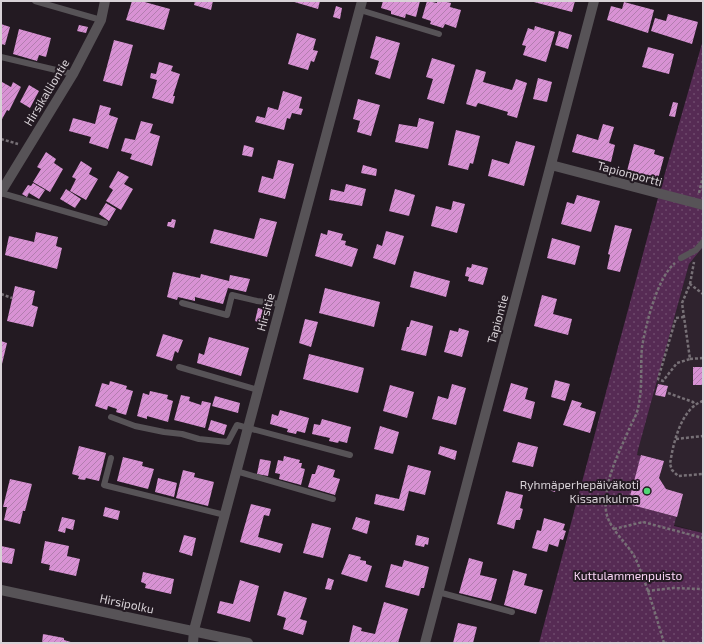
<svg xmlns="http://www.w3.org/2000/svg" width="704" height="644" font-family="'Exo 2',sans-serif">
<defs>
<pattern id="park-dots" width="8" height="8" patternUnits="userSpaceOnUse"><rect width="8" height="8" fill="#562b54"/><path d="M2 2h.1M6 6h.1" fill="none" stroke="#6e496c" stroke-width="1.8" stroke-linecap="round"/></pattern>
<pattern id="building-hatch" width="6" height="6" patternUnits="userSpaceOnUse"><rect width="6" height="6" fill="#d892d4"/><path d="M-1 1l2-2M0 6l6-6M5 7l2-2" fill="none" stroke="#b27daf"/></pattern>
</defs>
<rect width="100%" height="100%" fill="#231a22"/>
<path fill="#2f232e" d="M703,247V533L674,525L675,517L628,504L641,456L637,455L638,450L689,264Z"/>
<path fill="url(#park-dots)" d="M703,40V247L689,264L638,450L637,455L641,456L629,504L676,517L674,526L703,533V643H539L659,194Z"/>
<path fill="url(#building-hatch)" d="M132,1H141L170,9L164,30L126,20Z
M195,1H213L211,10L194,5Z
M291,1H320L318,9Z
M383,1H420L416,17L406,14L405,18L391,14V11L381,8Z
M427,1L437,3V1H443L451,3L450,7L461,10L456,28L445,24L443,28L430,24L431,21L422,18Z
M530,1H575L572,12Z
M624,2L654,10L648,33L607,20L611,6L622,9Z
M336,6L342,8L340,19L333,17Z
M668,14L698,22L692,44L651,31L655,18L666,21Z
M1,24L10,27L5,45L1,44Z
M79,25L88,27L86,33L77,31Z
M535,26L555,32L546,62L523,55L526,46L522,45L528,28L534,30Z
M19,29L51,38L46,57L39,55L37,61L13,54Z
M559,31L572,35L568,49L555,45Z
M297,33L316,39L313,50L318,51L314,62L311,61L308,70L288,64Z
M376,36L400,43L390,79L375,74L379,61L370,58Z
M114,40L133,45L122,86L103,81Z
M648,47L674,54L669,74L642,67Z
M432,58L455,65L444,104L427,99L433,79L426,77Z
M159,62L173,66L171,71L180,74L173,96H175L173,104L152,98L157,80L150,78L151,73L156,74Z
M476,69L486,72L483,82L512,90L516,79L527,83L517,118L507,115L508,112L478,103L476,107L466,104Z
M538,78L552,82L547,102L533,99Z
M2,82L11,87L13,82L21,87L9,111L7,110L1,121Z
M29,85L39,91L30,108L20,102Z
M283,91L302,97L299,108L303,109L301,115L292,113L290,119L287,118L284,130L255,122L257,116L265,118L268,107L278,110Z
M358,99L380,105L371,136L357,132L360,121L353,119Z
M673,102L678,103L675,117L669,116Z
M100,105L111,108L109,115L118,118L108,149L89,143L91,137L69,131L73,118L95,124Z
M419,118L434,122L428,149L395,142L399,124L417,127Z
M141,121L153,124L150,133L160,136L152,166L130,159L132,154L121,151L125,138L135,140Z
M603,124L614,127L609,143L615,145L611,162L572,152L577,134L598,140Z
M456,130L480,136L473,164L470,163L468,170L448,165Z
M516,141L535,146L524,186L488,176L492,159L509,164Z
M634,144L655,150L654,154L664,157L658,179L627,171Z
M244,145L254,148L252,157L242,155Z
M46,152L56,159L54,163L63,169L50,192L33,182L41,169L37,167Z
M278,160L294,164L285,199L258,192L262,176L273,179Z
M81,161L92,168L89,174L98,179L86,200L70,191L76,179L72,177Z
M363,165L377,169L376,176L361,173Z
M118,171L129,177L124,184L133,189L121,210L106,201L113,190L109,187Z
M33,183L45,190L39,199L29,193L27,197L22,194L28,185L31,186Z
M346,184L366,189L362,206L329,200L331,189L344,192Z
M66,189L81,199L75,208L60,199Z
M395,189L415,195L409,216L389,211Z
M577,195L600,201L591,232L561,224L567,202L574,204Z
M453,201L465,204L457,233L431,226L436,206L451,210Z
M106,203L116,209L109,221L99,214Z
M260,218L277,222L267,257L210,243L214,229L254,239Z
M172,219L176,220L174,228L167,226L168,222H171Z
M615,225L632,229L620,272L607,269L610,255L608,254Z
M328,230L343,234L341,240L346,241L345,245L358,249L352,267L315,256L321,233L327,235Z
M386,231L404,236L395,265L373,258L377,244L382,246Z
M36,232L58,237L56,246L62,248L57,269L5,255L9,236L34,242Z
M552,238L580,246L575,265L547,258Z
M472,264L488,268L483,285L468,281L469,277L465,276L467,267L471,268Z
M414,271L450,281L446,297L410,287Z
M173,272L200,278L201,274L229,281L230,275L250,279L246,292L228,288L223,304L195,297V301L178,297L177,300L167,297Z
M15,286L35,291L32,305L38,307L33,327L7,321Z
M325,288L380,302L374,327L319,313Z
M542,295L557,299L553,314L572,319L568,335L534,326Z
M258,308L269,311L265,324L255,321Z
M305,319L318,322L311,347L299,343Z
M411,320L433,326L426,356L401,350L407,327H409Z
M459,328L469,331L462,357L444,352L450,330L458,332Z
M163,334L183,340L178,353L175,351L172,361L156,356Z
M209,337L249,348L241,376L197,363L199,353L204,355Z
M1,341L7,343L2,364H1Z
M309,354L364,368L358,393L303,379Z
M693,367H702L703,385H693Z
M555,380L570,384L565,401L551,397Z
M110,381L127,386L126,389L133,391L126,415L116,412L117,409L108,406L107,410L95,406L102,383L109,385Z
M511,383L528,388L525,399L535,402L531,419L503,411Z
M452,384L466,388L456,425L432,419L438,396L448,399Z
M658,384L668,386L665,397L655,395Z
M390,385L414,392L407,418L383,411Z
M150,391L168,395L167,399L173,401L168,422L147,416V419L137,416L143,393L149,395Z
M181,395L190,397L189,401L201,405L202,401L211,403L205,428L174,420Z
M215,396L240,403L238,413L212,406Z
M572,400L582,403L580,407L596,412L590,433L563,425Z
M280,410L309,418L305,433L297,431L296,434L287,432L288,429L270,424L272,414L278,416Z
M322,419L351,427L347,443L339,441L338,443L329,441L330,438L312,434L314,424L320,425Z
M211,420L227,425L224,435L208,430Z
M380,426L399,432L393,454L374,449Z
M518,442L538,447L533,467L512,462Z
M79,446L106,453L99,481L86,478L85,480L78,479L79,476L72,474Z
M440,446L457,451L455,460L438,454Z
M641,455L664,461L659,478L666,489L683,494L677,517L628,504Z
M284,456L300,460L299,463H302L301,468L305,469L301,485L279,479L280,474L275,473L278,460L283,461Z
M123,457L143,462L142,466L154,469L148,489L117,481Z
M260,459L271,461L268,476L257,474Z
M318,465L335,470L333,477L340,479L335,495L308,487L312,474H315Z
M408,465L431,471L425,495L409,491L404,511L374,504L376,494L399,499Z
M183,470L195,473L194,477L214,482L208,506L176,498Z
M158,478L177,483L174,497L155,492Z
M10,479L32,484L25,511H23L20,524L4,520L7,507H3Z
M550,486L556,488L555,492L548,490Z
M506,491L523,495L520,508L523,509L520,520H516L514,529L497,524Z
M251,504L271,509L269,516L264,515L258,537L283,544L280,553L240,542Z
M105,507L120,511L118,520L103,516Z
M62,517L75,520L73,530L66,528L65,533L58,531Z
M356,517L370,521L367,534L352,529Z
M544,518L565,524L563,530L566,531L563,540L560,539L558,547L549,544L547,552L532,548L537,530L541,531Z
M312,523L331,528L323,558L303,553Z
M184,535L196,538L192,556L179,552Z
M417,535L429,538L428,545L425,544L424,547L415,545Z
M45,541L69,546L67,556L80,559L76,576L49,570L50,565L41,563Z
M1,546L15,549L12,564L1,562Z
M349,554L361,557L360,560L366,561V564L372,566L367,582L341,574Z
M469,558L483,562L480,575L497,579L491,601L459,593Z
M404,560L429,567L424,588H421L419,596L385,587L391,564L402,567Z
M513,570L527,574L524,585L543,590L536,614L504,605Z
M143,572L174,579L171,594L145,588L146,584L141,582Z
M328,578L334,580L331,590L325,589Z
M240,580L259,586L250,622L217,613L220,601L233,604Z
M284,591L307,598L300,619L307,621L303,635L283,629L286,618L277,615Z
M384,602L408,609L398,643H349L353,625L362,628L361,631L375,634Z
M458,623L477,627L473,643H453Z
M43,634L64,638V640L74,643H42Z"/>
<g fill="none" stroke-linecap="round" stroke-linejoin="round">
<path stroke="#777076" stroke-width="2.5" stroke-dasharray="3 2" stroke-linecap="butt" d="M1,139L18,144
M699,193L703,176
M690,284L694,262
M1,294L12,298
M684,317L676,318L658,379L663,381L677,363L690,359L682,303L690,284L703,294
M690,359L703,358
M668,393L693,402L695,405
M703,401C681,408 673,444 670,464L672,470L678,476L703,474
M676,439L703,436
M614,529L643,522L703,538
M647,591L673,588L703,589
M664,643C656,616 648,588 637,562C630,544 609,531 606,511C603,482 619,453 630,427C633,421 637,414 638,408C643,387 640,367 642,347C646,324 657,278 675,263"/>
<path stroke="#575357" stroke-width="6" d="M35,1L101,20
M360,10L439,34
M1,57L73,74
M1,193L105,223
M681,258L696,250L703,242
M182,303L227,315L232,295L257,301L281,304
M179,367L258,390
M111,417L135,426L164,432L182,434L199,439L228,442L237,425L350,455
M111,458L104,485L225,515
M236,471L333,499
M438,592L512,612"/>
<path stroke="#575357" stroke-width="10" d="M551,165L703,205
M1,192L73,74L101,20L105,1
M1,590L248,643
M193,643L194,630L362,1
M425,643L594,1"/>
</g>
<circle fill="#51d674" stroke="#231a22" stroke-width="1.5" cx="647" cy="491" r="4"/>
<g text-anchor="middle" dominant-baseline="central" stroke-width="4" stroke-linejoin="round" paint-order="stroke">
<g font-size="12" fill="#d8d2d7" stroke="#231a22">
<text transform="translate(46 92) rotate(-59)">Hirsikalliontie</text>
<text transform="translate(630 173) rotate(15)">Tapionportti</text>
<text transform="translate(265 312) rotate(-75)">Hirsitie</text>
<text transform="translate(497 319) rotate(-75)">Tapiontie</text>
<text transform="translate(127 603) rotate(12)">Hirsipolku</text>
</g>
<g font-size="12" fill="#d8d2d7" stroke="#231a22" text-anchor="end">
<text x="639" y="484">Ryhmäperhepäiväkoti<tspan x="639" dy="14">Kissankulma</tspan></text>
</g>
<g font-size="12" fill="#f8d3f4" stroke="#231a22">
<text x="628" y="575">Kuttulammenpuisto</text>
</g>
</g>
<rect width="704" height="644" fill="none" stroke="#d8d2d7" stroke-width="4"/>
</svg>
